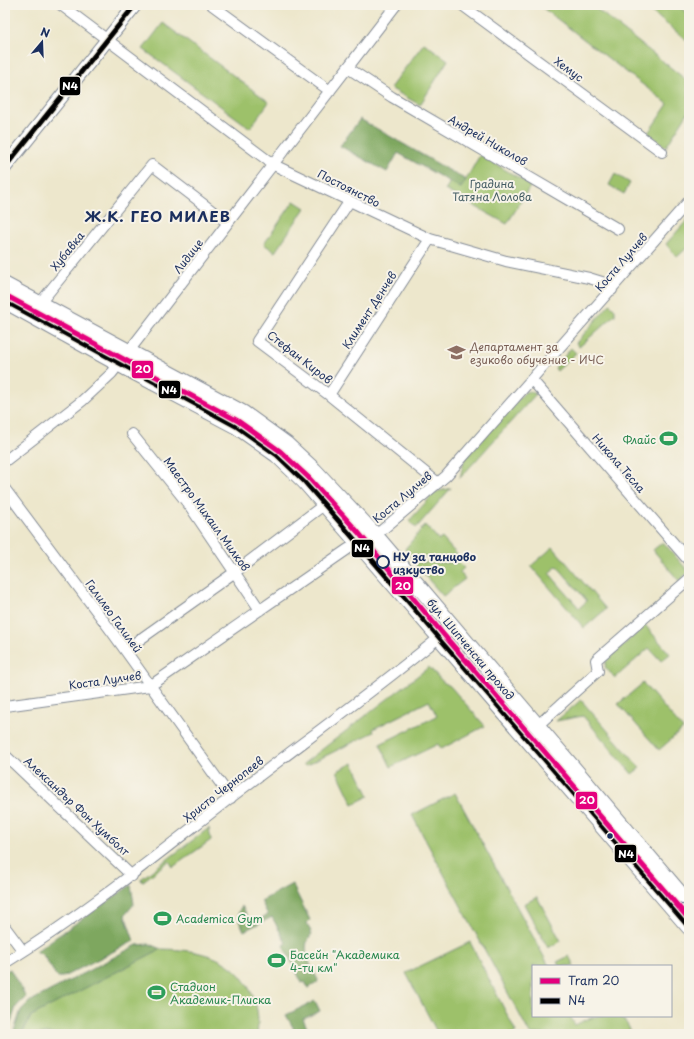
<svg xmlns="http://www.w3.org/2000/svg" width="694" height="1039" font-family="'Playpen Sans',sans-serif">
<rect width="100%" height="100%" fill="#f7f3e8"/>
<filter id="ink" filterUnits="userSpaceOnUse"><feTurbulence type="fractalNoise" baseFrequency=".025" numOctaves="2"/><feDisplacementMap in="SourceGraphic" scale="8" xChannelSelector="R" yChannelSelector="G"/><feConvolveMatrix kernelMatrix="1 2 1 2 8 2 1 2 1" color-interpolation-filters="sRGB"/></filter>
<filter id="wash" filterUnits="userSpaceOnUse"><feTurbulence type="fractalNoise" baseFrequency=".012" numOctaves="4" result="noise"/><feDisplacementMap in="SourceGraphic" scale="16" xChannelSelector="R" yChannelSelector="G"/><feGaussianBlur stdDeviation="0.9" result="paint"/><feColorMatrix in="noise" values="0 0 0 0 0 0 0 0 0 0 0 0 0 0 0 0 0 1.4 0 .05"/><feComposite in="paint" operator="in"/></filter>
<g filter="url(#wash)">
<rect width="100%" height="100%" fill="#ede7cc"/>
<path fill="#9dc16b" stroke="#5c7864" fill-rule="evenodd" d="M539,5H595L594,7L689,82V111L666,147L648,133L668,104Z
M643,5H675L689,13V42Z
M163,23L269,102L250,128L143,49Z
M424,43L448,60L420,105L390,88Z
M480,155L531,185L507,224L445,190L450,182L461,188Z
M615,174L630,183L624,194L609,185Z
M294,201L305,208L275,252L264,244Z
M689,218V246L677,257L666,244Z
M610,304L615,309V315L579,347L576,343Z
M571,348L576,353L557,371L555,368Z
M530,391L536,394L460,478L464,460L525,392Z
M451,488L416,528L409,521L435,492Z
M425,525L439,540L442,538L460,558L411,557L405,549Z
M663,542L689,572L679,581L653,550Z
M553,547L606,609L584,628L531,566ZM557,566L587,601L579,608L549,573Z
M413,562L459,563L464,568L460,572L465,579L443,596Z
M645,625L670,654L661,661L649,648L615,678L605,667L606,661Z
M429,667L443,682L450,686L485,726L441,749L438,744L391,767L380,744L437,716L429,701L373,729L374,732L305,766L303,764Z
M643,683L683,729L659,750L618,704Z
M581,700L640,768L632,774L583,716L556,721Z
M353,763L369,796L353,804L337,771Z
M455,793L549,966H533V1016H570L575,1025C587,1019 605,1011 619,1016C625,1019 629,1028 633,1034H530L412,815Z
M209,828L211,840L173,867L169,861L142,882L141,879Z
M537,897L561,941L548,948L524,904Z
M470,942L516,1032L513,1034H438L406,973Z
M154,949C193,949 232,953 251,992C258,1006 259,1019 257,1034H22L31,1016Z
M569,956L574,966H559L557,962Z"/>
<path fill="#7ea75f" stroke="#4c6b5e" d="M360,119L466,180L461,188L398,153L387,172L340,146Z
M292,884L310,920L307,923L312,934C299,947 311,966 318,980L317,983L308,988L305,982L302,983L283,945L286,943L272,917L244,931C241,924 235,913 242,906L251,923L268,915L261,901Z
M131,885L134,904L125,915L134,941L63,977H57L43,955L36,951Z
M149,944L161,949L31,1016L22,1034H13L21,1010L29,1002L137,945Z
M10,969L26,997L16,1007L7,1034H5V972Z
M315,1001L320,1011L303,1019L310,1034H285L294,1029L286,1015Z"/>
</g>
<g filter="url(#ink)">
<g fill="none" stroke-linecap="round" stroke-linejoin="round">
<defs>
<path id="minor" d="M61,5L274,165L430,239L506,261L589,278L602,282L612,290
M212,5L330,91
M462,5L662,152
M348,68L392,97L618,229
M349,202L257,341L329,395L438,483
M36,308L152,165L228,223
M532,380L689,561
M329,395L430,239
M132,434L189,505L260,610
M5,461L82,401L112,373L396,5
M5,489L112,632L231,798
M125,650L235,572L325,504
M5,706L150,686L348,549L382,530L446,476L689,201
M537,726L598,671L596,660L689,579
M5,755L132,876
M5,927L23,951
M5,963C86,913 159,853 234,795C307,739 381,686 452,627"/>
<path id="tertiary" d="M5,167L135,5"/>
<path id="secondary" d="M5,285L243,413L286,444L314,470L375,535L689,904
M5,301L128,369L236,426L277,455L305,482L352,536L689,927"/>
</defs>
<use href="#minor" stroke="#848b95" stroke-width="12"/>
<use href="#tertiary" stroke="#848b95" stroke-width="15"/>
<use href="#secondary" stroke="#848b95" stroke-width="17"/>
<use href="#minor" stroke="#fff" stroke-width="10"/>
<use href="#tertiary" stroke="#fff" stroke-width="13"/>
<use href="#secondary" stroke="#fff" stroke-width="15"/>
<path stroke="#1b2f5e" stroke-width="1" d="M670,897L689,908"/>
<defs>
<path id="bus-1" d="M5,167L135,5
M5,301L236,426L277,455L305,482L689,927"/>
</defs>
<use href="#bus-1" stroke="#f7f3e8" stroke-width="8"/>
<use href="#bus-1" stroke="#000" stroke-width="5"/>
<defs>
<path id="tram-1" d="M5,295L238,421L280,451L308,477L358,532L443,634L689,919"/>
</defs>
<use href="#tram-1" stroke="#f7f3e8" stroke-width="8"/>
<use href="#tram-1" stroke="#e5007d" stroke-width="5"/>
</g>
</g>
<defs>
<symbol id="university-bare" viewBox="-9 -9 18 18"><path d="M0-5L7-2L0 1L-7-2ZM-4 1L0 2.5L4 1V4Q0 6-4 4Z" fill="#8d6e63" stroke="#f7f3e8" stroke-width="2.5" paint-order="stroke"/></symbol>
<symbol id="stadium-bare" viewBox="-9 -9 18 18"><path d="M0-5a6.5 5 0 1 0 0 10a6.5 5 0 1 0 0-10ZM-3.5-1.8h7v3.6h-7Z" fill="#2e9e5b" stroke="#f7f3e8" stroke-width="2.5" paint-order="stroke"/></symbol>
</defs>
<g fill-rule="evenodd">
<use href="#university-bare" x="444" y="340" width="25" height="25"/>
<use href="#stadium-bare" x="656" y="426" width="25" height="25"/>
<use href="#stadium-bare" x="150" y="906" width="25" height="25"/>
<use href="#stadium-bare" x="264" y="948" width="25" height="25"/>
<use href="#stadium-bare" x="144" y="980" width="25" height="25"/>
</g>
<circle fill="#f7f3e8" stroke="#1b2f5e" stroke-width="2" cx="383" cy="562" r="6"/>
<circle fill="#1b2f5e" stroke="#f7f3e8" stroke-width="1.5" cx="610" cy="836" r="3.5"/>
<g text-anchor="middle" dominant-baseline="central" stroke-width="4" stroke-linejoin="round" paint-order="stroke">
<g font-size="11" fill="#1b2f5e" stroke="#f7f3e8">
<text transform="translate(569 69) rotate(36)">Хемус</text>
<text transform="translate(488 140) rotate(30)">Андрей Николов</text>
<text transform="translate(349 188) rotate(27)">Постоянство</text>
<text transform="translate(67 251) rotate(-51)">Хубавка</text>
<text transform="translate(188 256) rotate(-52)">Лидице</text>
<text transform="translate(621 262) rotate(-49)">Коста Лулчев</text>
<text transform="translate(369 310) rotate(-57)">Климент Денчев</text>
<text transform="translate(300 357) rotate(38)">Стефан Киров</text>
<text transform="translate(619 463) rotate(49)">Никола Тесла</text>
<text transform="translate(402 497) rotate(-40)">Коста Лулчев</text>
<text transform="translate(207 514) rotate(54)">Маестро Михаил Милков</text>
<text transform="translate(114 616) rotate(54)">Галилео Галилей</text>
<text transform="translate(471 649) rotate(50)">бул. Шипченски проход</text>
<text transform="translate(105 680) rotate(-8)">Коста Лулчев</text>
<text transform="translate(223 789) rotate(-38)">Христо Чернопеев</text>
<text transform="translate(77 806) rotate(43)">Александър Фон Хумболт</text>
</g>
<g font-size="11" fill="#425b62" stroke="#f7f3e8">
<text x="492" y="183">Градина<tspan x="492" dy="13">Татяна Лолова</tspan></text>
</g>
<g font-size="11" fill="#785e54" stroke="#f7f3e8" text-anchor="start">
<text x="470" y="346">Департамент за<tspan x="470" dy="13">езиково обучение - ИЧС</tspan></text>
</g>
<g font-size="11" fill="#27864d" stroke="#f7f3e8" text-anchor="start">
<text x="656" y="439" text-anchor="end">Флайс</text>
<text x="176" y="918">Academica Gym</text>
<text x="290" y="954">Басейн "Академика<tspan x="290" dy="13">4-ти км"</tspan></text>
<text x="170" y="986">Стадион<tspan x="170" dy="13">Академик-Плиска</tspan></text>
</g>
<g font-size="11" font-weight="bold" fill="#1b2f5e" stroke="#f7f3e8" text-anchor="start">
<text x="393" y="556">НУ за танцово<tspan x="393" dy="13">изкуство</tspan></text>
</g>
<g font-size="15" font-weight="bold" letter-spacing="1" fill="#1b2f5e" stroke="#f7f3e8">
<text x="158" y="215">Ж.К. ГЕО МИЛЕВ</text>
</g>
</g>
<g stroke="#f7f3e8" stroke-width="1.5">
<rect x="59" y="76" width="22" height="20" rx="4" fill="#000"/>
<rect x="131" y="360" width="23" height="19" rx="4" fill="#e5007d"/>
<rect x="158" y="380" width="23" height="19" rx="4" fill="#000"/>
<rect x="351" y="539" width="23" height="19" rx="4" fill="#000"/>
<rect x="391" y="576" width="23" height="19" rx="4" fill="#e5007d"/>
<rect x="575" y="791" width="23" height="19" rx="4" fill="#e5007d"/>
<rect x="614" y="844" width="23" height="19" rx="4" fill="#000"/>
</g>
<g font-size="11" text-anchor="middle" font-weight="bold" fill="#fff">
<text x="70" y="90">N4</text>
<text x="143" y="373">20</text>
<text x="169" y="394">N4</text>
<text x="362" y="552">N4</text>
<text x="403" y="590">20</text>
<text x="587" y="804">20</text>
<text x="626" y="858">N4</text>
</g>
<rect width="694" height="1039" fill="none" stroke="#f7f3e8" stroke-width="20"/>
<rect x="532" y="965" width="140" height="52" fill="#f7f3e8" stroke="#9fa5b1"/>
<rect x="540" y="978" width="20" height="6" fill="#e5007d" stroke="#9fa5b1"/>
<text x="568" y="985" font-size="12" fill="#1b2f5e">Tram 20</text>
<rect x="540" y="998" width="20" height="6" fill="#000000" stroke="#9fa5b1"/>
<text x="568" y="1005" font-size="12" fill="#1b2f5e">N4</text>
<g transform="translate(42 42) rotate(19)" stroke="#f7f3e8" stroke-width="3" paint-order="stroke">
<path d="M0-3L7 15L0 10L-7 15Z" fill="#1b2f5e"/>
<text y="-6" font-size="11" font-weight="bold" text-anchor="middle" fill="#1b2f5e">N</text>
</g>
</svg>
